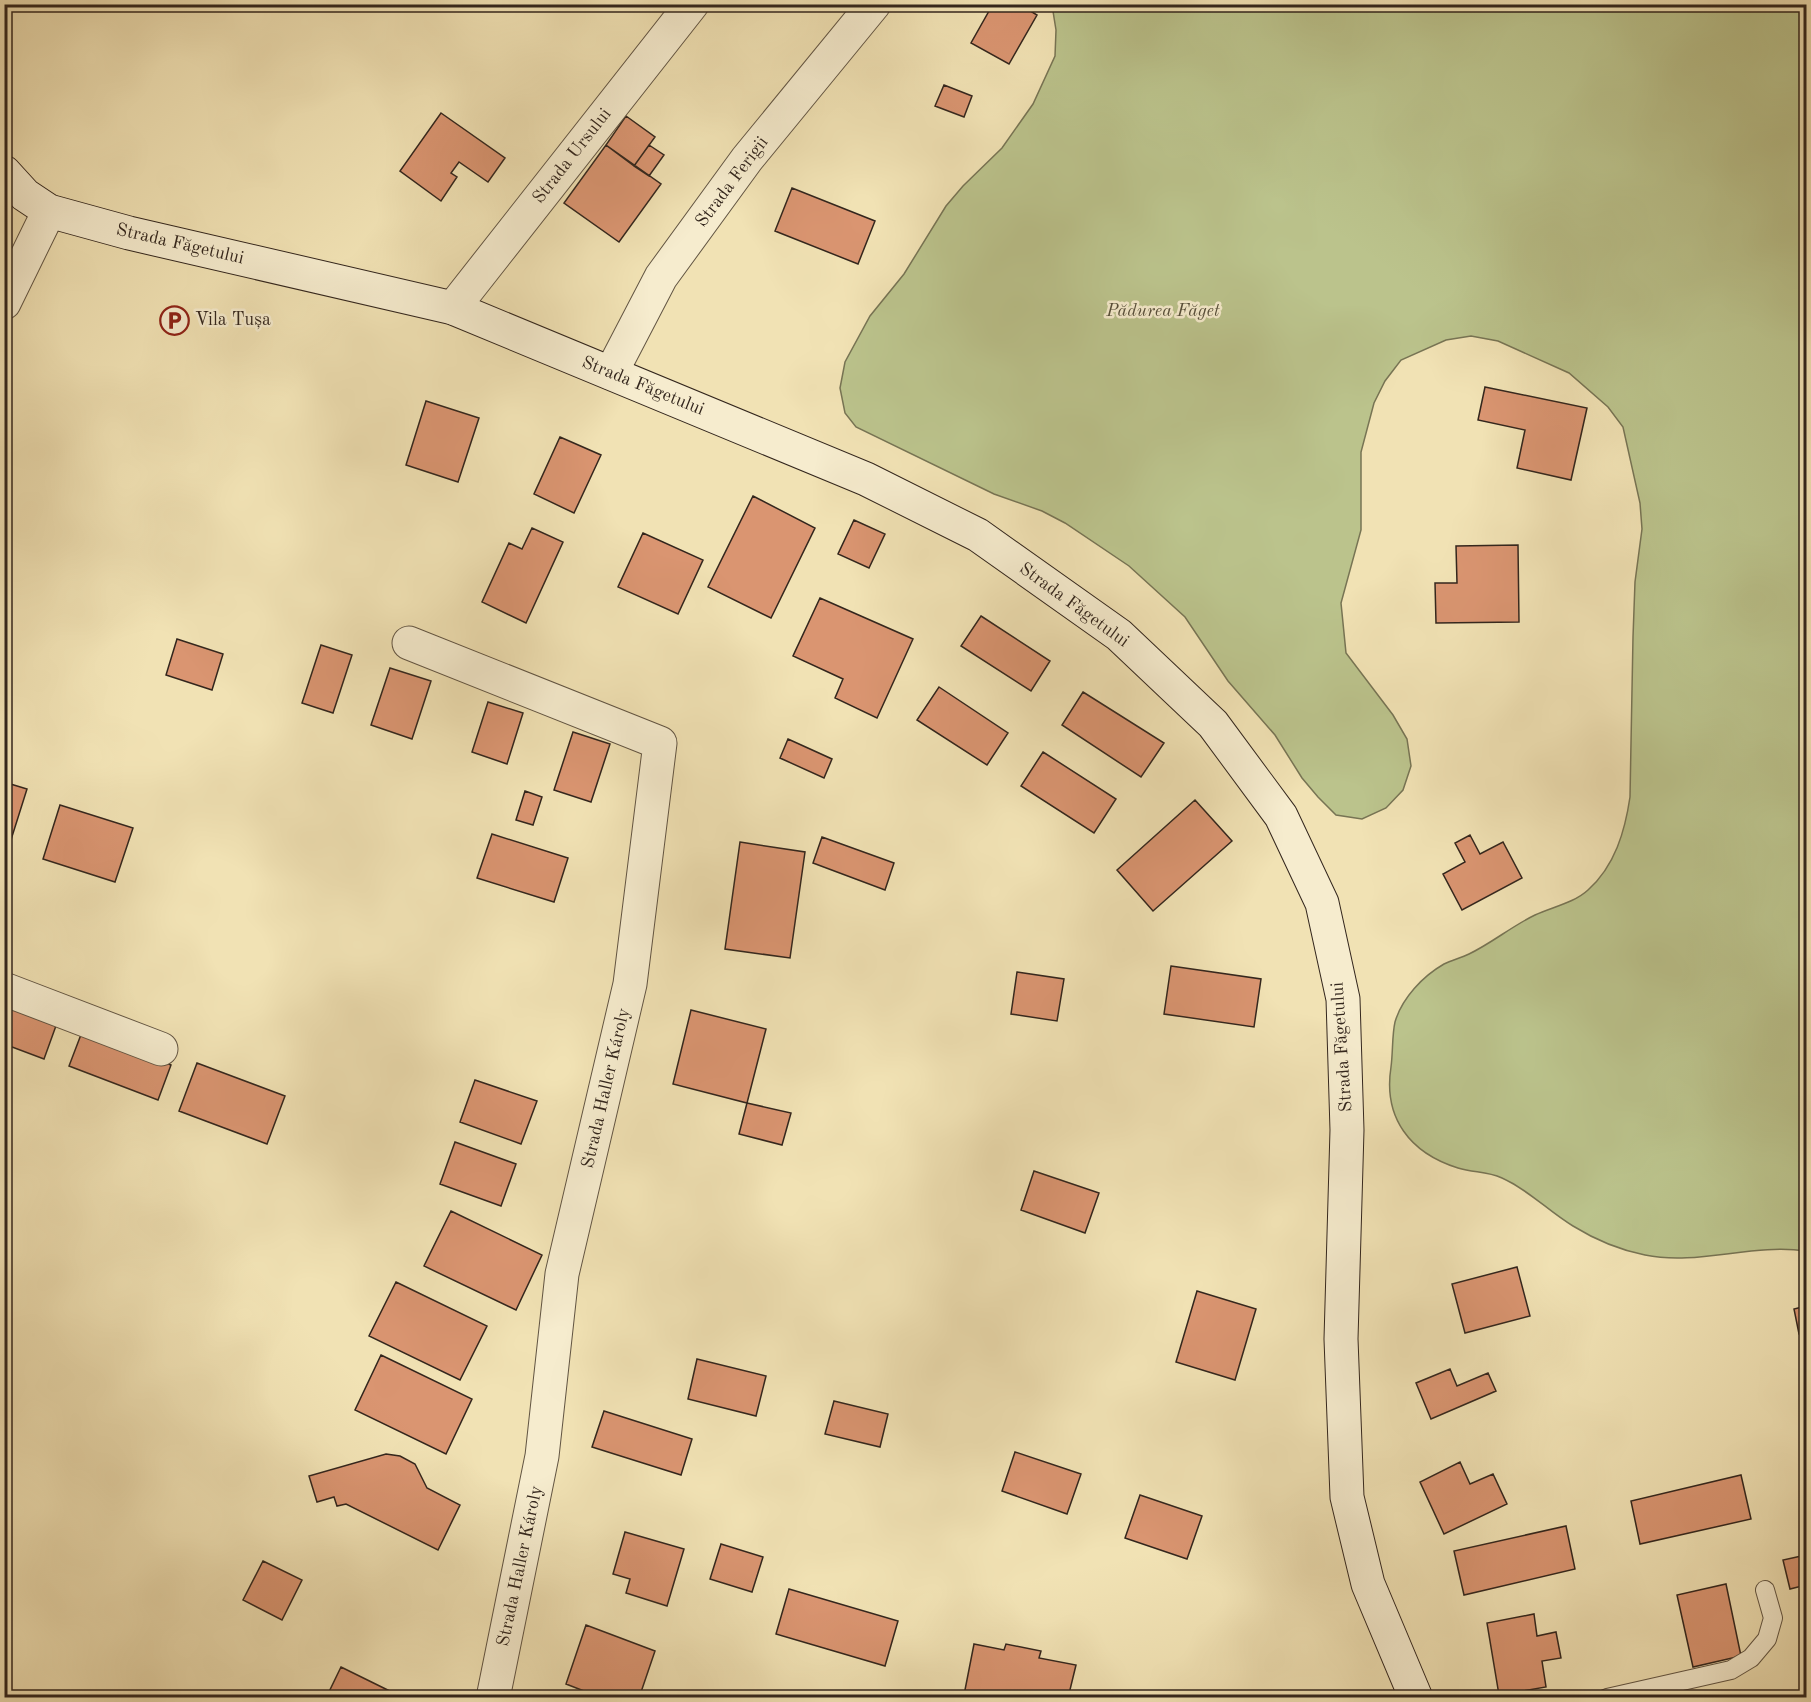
<svg xmlns="http://www.w3.org/2000/svg" width="1811" height="1702" font-family="'Old Standard TT',serif">
<rect width="100%" height="100%" fill="#f1e2b4"/>
<filter id="stains"><feTurbulence type="fractalNoise" baseFrequency=".00333" numOctaves="4"/><feColorMatrix values="0 0 0 0 .2 0 0 0 0 .09 0 0 0 0 .02 0 0 0 .5 -.17"/></filter>
<radialGradient id="worn" r=".72"><stop offset=".6" stop-color="#630" stop-opacity="0"/><stop offset="1" stop-color="#630" stop-opacity=".3"/></radialGradient>
<path fill="#bbc38c" stroke="#777454" stroke-width="1.5" d="M1052,5H1806V1251C1752,1243 1698,1266 1645,1255C1620,1250 1594,1239 1573,1226C1548,1211 1529,1190 1502,1178C1486,1171 1474,1173 1458,1168C1410,1153 1383,1118 1391,1067C1393,1052 1392,1035 1395,1022C1402,998 1423,976 1444,964C1452,960 1461,958 1469,954C1492,943 1512,926 1535,915C1552,907 1574,903 1588,890C1615,866 1625,831 1630,797L1633,637L1635,582L1642,529L1640,503L1623,427L1608,407L1569,373L1498,341L1471,336L1446,340L1401,360L1385,381L1374,403L1361,452V530L1341,603L1346,653L1393,715L1407,739L1411,766L1403,790L1386,808L1362,819L1336,815L1318,797L1302,778L1275,735L1228,681L1185,617L1129,566L1065,523L1042,511L994,494L856,427L845,413L840,388L845,362L870,316L904,274L946,206L963,186L1002,148L1033,104L1055,56L1056,30Z"/>
<path fill="#da9571" stroke="#33261d" stroke-width="1.5" d="M993,4H1019L1037,15L1009,64L971,43Z
M944,85L972,96L964,117L935,106Z
M441,113L505,158L488,182L459,162L451,173L457,177L441,201L400,171Z
M626,116L655,137L634,166L606,145Z
M606,145L661,184L619,242L564,203Z
M649,145L664,155L649,176L634,166Z
M792,188L875,221L858,264L775,231Z
M1485,387L1587,408L1571,480L1517,468L1525,430L1478,420Z
M426,401L479,418L458,482L406,465Z
M560,437L601,455L574,513L534,494Z
M753,496L815,528L771,618L708,587Z
M854,520L885,534L869,568L838,554Z
M532,528L563,542L526,623L482,602L509,543L522,549Z
M643,533L703,560L678,614L618,587Z
M1518,545L1519,622L1436,623L1435,583H1457L1456,546Z
M820,598L913,639L877,718L835,698L843,679L793,656Z
M981,616L1050,661L1031,691L961,646Z
M177,639L223,654L212,690L166,675Z
M321,645L352,655L333,713L302,703Z
M390,668L431,681L412,739L371,725Z
M939,687L1008,733L987,765L917,720Z
M1083,692L1164,743L1141,777L1062,725Z
M488,702L523,713L507,764L472,752Z
M573,732L610,744L591,802L554,790Z
M788,739L832,759L824,778L780,758Z
M1043,752L1116,799L1094,833L1021,786Z
M4,782L27,789L10,843L4,842Z
M525,791L542,797L533,825L516,820Z
M1195,800L1232,841L1153,911L1117,870Z
M60,805L133,828L115,882L43,859Z
M492,834L568,858L554,902L477,878Z
M1470,835L1480,854L1503,842L1522,878L1462,910L1443,874L1465,862L1455,843Z
M822,837L894,863L885,890L813,863Z
M740,842L805,852L790,958L725,949Z
M1171,966L1261,979L1254,1027L1164,1014Z
M1017,972L1064,979L1057,1021L1011,1014Z
M4,1005L57,1023L44,1059L4,1044Z
M691,1010L766,1029L747,1103L673,1084Z
M82,1032L171,1065L158,1100L69,1066Z
M197,1063L285,1096L267,1144L179,1111Z
M475,1080L537,1101L521,1144L460,1122Z
M747,1103L791,1113L782,1145L739,1134Z
M455,1142L516,1164L501,1206L440,1184Z
M1034,1171L1099,1193L1085,1233L1021,1210Z
M451,1211L542,1255L516,1310L424,1266Z
M1517,1267L1530,1316L1465,1333L1452,1284Z
M396,1282L487,1326L460,1380L369,1336Z
M1197,1291L1256,1309L1235,1380L1176,1362Z
M1806,1306V1333L1799,1334L1794,1309Z
M381,1355L472,1399L446,1454L355,1410Z
M697,1359L766,1376L756,1416L688,1399Z
M1450,1369L1457,1386L1488,1373L1496,1391L1431,1419L1416,1383Z
M834,1401L888,1414L880,1447L825,1434Z
M604,1411L692,1439L681,1475L592,1447Z
M1015,1452L1081,1474L1067,1514L1002,1491Z
M386,1454L400,1456L415,1464L427,1488L460,1505L438,1550L346,1504L337,1506L334,1497L317,1502L309,1476Z
M1460,1462L1470,1484L1493,1474L1507,1504L1444,1534L1420,1482Z
M1741,1475L1751,1519L1640,1544L1631,1501Z
M1140,1495L1202,1516L1187,1559L1125,1538Z
M1566,1526L1575,1569L1464,1595L1454,1551Z
M625,1532L684,1549L667,1606L626,1593L630,1579L613,1574Z
M721,1544L763,1557L752,1592L710,1579Z
M1806,1555V1585L1790,1589L1783,1560Z
M263,1561L302,1580L282,1620L243,1600Z
M1726,1584L1741,1656L1693,1667L1677,1595Z
M789,1589L898,1621L885,1666L776,1634Z
M1534,1614L1537,1636L1556,1632L1561,1658L1542,1661L1546,1687L1499,1695L1487,1623Z
M586,1625L655,1651L639,1698H602L566,1684Z
M974,1644L1004,1650L1006,1644L1041,1651L1039,1658L1076,1665L1068,1698H975L964,1695Z
M341,1667L404,1698H326Z"/>
<g fill="none" stroke-linecap="round" stroke-linejoin="round">
<defs>
<path id="lane" d="M1607,1698L1731,1670L1751,1658L1767,1639L1773,1618L1765,1590"/>
<path id="street" d="M4,303L49,211
M453,308L692,4
M611,373L661,277L747,159L874,4
M409,643L660,743L630,984L562,1274L542,1456L493,1698
M4,989L161,1049"/>
<path id="secondary" d="M4,172L25,195L49,211L129,233L453,308L866,479L978,535L1119,635L1213,724L1281,816L1322,903L1343,999L1347,1130L1341,1339L1347,1497L1368,1584L1416,1698"/>
</defs>
<use href="#lane" stroke="#625543" stroke-width="20"/>
<use href="#street" stroke="#625543" stroke-width="35"/>
<use href="#secondary" stroke="#33261d" stroke-width="35"/>
<use href="#lane" stroke="#f6ecce" stroke-width="18"/>
<use href="#street" stroke="#f6ecce" stroke-width="33"/>
<use href="#secondary" stroke="#f6ecce" stroke-width="33"/>
</g>
<defs>
<symbol id="parking-ring" viewBox="-11 -11 22 22"><circle r="9.5" fill="#f6ecce" stroke="#8f2418" stroke-width="1.5"/><path d="M-3.5-5.5H1a3.5 3.5 0 0 1 0 7H-1V5.5H-3.5ZM-1-3.4V-.6H.8a1.4 1.4 0 0 0 0-2.8Z" fill="#8f2418"/></symbol>
</defs>
<g fill-rule="evenodd">
<use href="#parking-ring" x="158" y="304" width="33" height="33"/>
</g>
<g text-anchor="middle" dominant-baseline="central" stroke-width="5" stroke-linejoin="round" paint-order="stroke">
<g font-size="18" fill="#33261d" stroke="#f6ecce">
<text transform="translate(572 156) rotate(-52)">Strada Ursului</text>
<text transform="translate(732 182) rotate(-53)">Strada Ferigii</text>
<text transform="translate(180 244) rotate(13)">Strada Făgetului</text>
<text transform="translate(643 386) rotate(22)">Strada Făgetului</text>
<text transform="translate(1074 605) rotate(36)">Strada Făgetului</text>
<text transform="translate(1342 1047) rotate(-94)">Strada Făgetului</text>
<text transform="translate(606 1088) rotate(-77)">Strada Haller Károly</text>
<text transform="translate(520 1566) rotate(-78)">Strada Haller Károly</text>
</g>
<g font-size="18" font-style="italic" fill="#554d39" stroke="#f6ecce">
<text x="1163" y="311">Pădurea Făget</text>
</g>
<g font-size="18" fill="#33261d" stroke="#f6ecce" text-anchor="start">
<text x="195" y="320">Vila Tușa</text>
</g>
</g>
<rect width="1811" height="1702" fill="none" stroke="#f1e2b4" stroke-width="24"/>
<rect x="6" y="6" width="1799" height="1690" fill="none" stroke="#33261d" stroke-width="3"/>
<rect x="12" y="12" width="1787" height="1678" fill="none" stroke="#33261d" stroke-width="1.5"/>
<rect width="100%" height="100%" filter="url(#stains)"/>
<rect width="100%" height="100%" fill="url(#worn)"/>
</svg>
